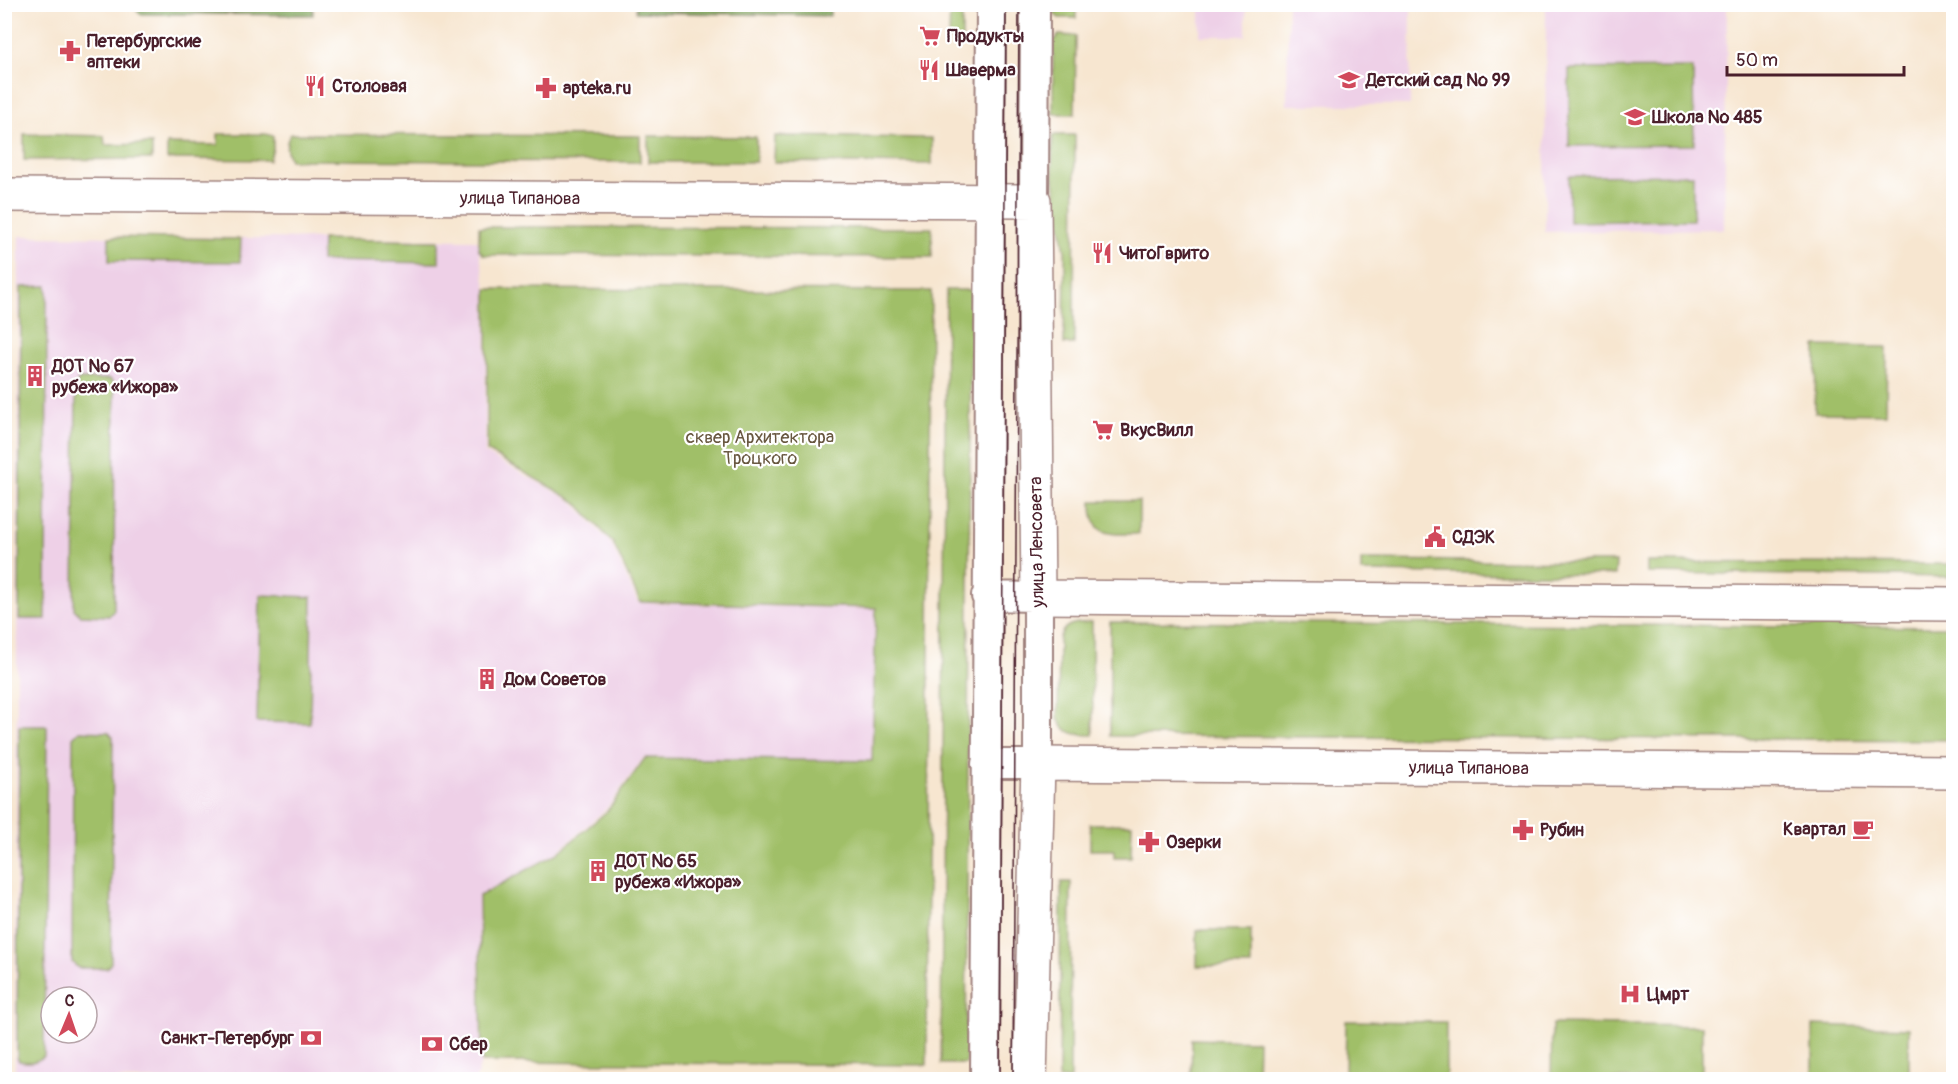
<svg xmlns="http://www.w3.org/2000/svg" width="1958" height="1084" font-family="Pangolin,sans-serif">
<rect width="100%" height="100%" fill="#fff"/>
<filter id="ink" filterUnits="userSpaceOnUse"><feTurbulence type="fractalNoise" baseFrequency=".0167" numOctaves="2"/><feDisplacementMap in="SourceGraphic" scale="12" xChannelSelector="R" yChannelSelector="G"/><feConvolveMatrix kernelMatrix="1 2 1 2 8 2 1 2 1" color-interpolation-filters="sRGB"/></filter>
<filter id="wash" filterUnits="userSpaceOnUse"><feTurbulence type="fractalNoise" baseFrequency=".008" numOctaves="4" result="noise"/><feDisplacementMap in="SourceGraphic" scale="24" xChannelSelector="R" yChannelSelector="G"/><feGaussianBlur stdDeviation="1.35" result="paint"/><feColorMatrix in="noise" values="0 0 0 0 0 0 0 0 0 0 0 0 0 0 0 0 0 1.4 0 .05"/><feComposite in="paint" operator="in"/></filter>
<g filter="url(#wash)">
<rect width="100%" height="100%" fill="#f7e6d0"/>
<path fill="#eed0e7" fill-rule="evenodd" d="M1200,5H1246V36H1200Z
M1288,5H1411L1410,105H1287Z
M1546,5H1727L1724,229L1545,232Z
M19,236L477,240L486,287L485,453L573,502L611,544L638,603L875,609L871,761L644,757L607,808L557,852L478,896L481,1062L476,1079L15,1080ZM51,997H87V1033H51Z"/>
<path fill="#a0bf67" stroke="#756f49" stroke-width="1.5" d="M5,4L9,5V36L5,44Z
M950,5L968,6V13H962V40H949Z
M1054,5H1076V18H1059L1054,14Z
M1059,35L1076,36L1075,114H1053V41Z
M1693,68L1694,145L1569,146V69Z
M24,134L104,136L105,145L152,144V159L24,160Z
M218,134H265L273,136V149L269,160L167,159V144L218,145Z
M291,134L640,136V162L290,160C286,152 285,142 291,134Z
M1053,135H1075L1074,344H1064L1065,252L1052,167Z
M648,136L756,137V162H648Z
M775,136L932,138V164L774,162Z
M1693,175V220L1569,222V176Z
M479,227L932,228V257L484,255L479,250Z
M109,237L241,239L240,262L109,261Z
M322,239L439,241V263L321,261Z
M47,286L46,619H19L21,287Z
M487,289L931,291L927,1065L482,1062L479,896L558,853L608,810L645,758L872,761L876,608L640,602L613,543L576,502L487,451Z
M946,290H971L966,1064H941Z
M1816,346L1887,347L1886,414L1815,413Z
M79,379H110L115,384L114,610L109,616L80,615L74,609L76,384Z
M1092,501H1139V534C1109,534 1091,538 1092,501Z
M1361,560L1616,562L1615,575L1361,572Z
M1647,562L1953,564L1954,577L1647,573Z
M260,595L312,597L310,723L257,722Z
M1092,622L1093,735C1077,735 1064,735 1058,718L1059,640C1063,622 1076,623 1092,622Z
M1110,622L1953,627V740L1110,736Z
M19,726H47L44,1056C38,1062 28,1063 19,1061L17,1057Z
M79,731L108,732L113,737L111,963L107,968H78L72,962L73,737Z
M1090,824H1132L1131,857H1114V850H1090Z
M1061,882H1071L1070,1080L1059,1079Z
M1197,930H1251V966H1197Z
M1346,1021L1446,1022V1079H1345Z
M1552,1024L1702,1026V1079H1551Z
M1813,1025L1909,1028V1079H1813Z
M1192,1039L1258,1041L1257,1079H1191Z"/>
<path fill="#80a65c" stroke="#656244" stroke-width="1.5" d="M132,5H313V15L140,14Z
M636,5H830V16L636,12Z"/>
</g>
<g filter="url(#ink)">
<g fill="none" stroke-linecap="round" stroke-linejoin="round">
<defs>
<path id="minor" d="M1034,201L1035,4
M986,764H1038V597L986,596
M985,1080L991,4"/>
<g id="major">
<path id="s1" d="M4,195L1034,201L1038,597L1954,604"/>
<path id="s2" d="M1030,1080L1038,764L1954,772"/>
</g>
</defs>
<use href="#minor" stroke="#a0827e" stroke-width="32"/>
<use href="#major" stroke="#a0827e" stroke-width="36"/>
<use href="#minor" stroke="#fff" stroke-width="28"/>
<use href="#major" stroke="#fff" stroke-width="33"/>
<path stroke="#4a1f2b" stroke-width="1.5" d="M1000,1080L1006,4
M1013,1080L1019,4"/>
</g>
</g>
<defs>
<symbol id="supermarket-bare" viewBox="-9 -9 18 18"><path d="M-6-5.5h2.5l.6 2H6L4.5 2H-2.5L-4.4-4H-6ZM-1.5 3.2a1.3 1.3 0 1 0 .1 0ZM3 3.2a1.3 1.3 0 1 0 .1 0Z" fill="#d1495b" stroke="#fff" stroke-width="2.5" paint-order="stroke"/></symbol>
<symbol id="pharmacy-bare" viewBox="-9 -9 18 18"><path d="M-2-6h4v4h4v4h-4v4h-4v-4h-4v-4h4Z" fill="#d1495b" stroke="#fff" stroke-width="2.5" paint-order="stroke"/></symbol>
<symbol id="restaurant-bare" viewBox="-9 -9 18 18"><path d="M-5-6h1v4h1v-4h1v4h1v-4h1v5L-1.5 .5V6h-2V.5L-5-1ZM5-6V6H3V1.5H1.5Q1.5-4 5-6Z" fill="#d1495b" stroke="#fff" stroke-width="2.5" paint-order="stroke"/></symbol>
<symbol id="school-bare" viewBox="-9 -9 18 18"><path d="M0-5L7-2L0 1L-7-2ZM-4 1L0 2.5L4 1V4Q0 6-4 4Z" fill="#d1495b" stroke="#fff" stroke-width="2.5" paint-order="stroke"/></symbol>
<symbol id="building-bare" viewBox="-9 -9 18 18"><path d="M-4-6H4V6H1V3H-1V6H-4ZM-2.5-4.3h1.7v1.8h-1.7ZM.8-4.3h1.7v1.8H.8ZM-2.5-1h1.7V.8h-1.7ZM.8-1h1.7V.8H.8Z" fill="#d1495b" stroke="#fff" stroke-width="2.5" paint-order="stroke"/></symbol>
<symbol id="civic-bare" viewBox="-9 -9 18 18"><path d="M-.6-6.5H3V-4.5H.6V-3L4-1V1h2V6H-6V1h2V-1L-.6-3ZM-1.2 2.5V6h2.4V2.5Z" fill="#d1495b" stroke="#fff" stroke-width="2.5" paint-order="stroke"/></symbol>
<symbol id="cafe-bare" viewBox="-9 -9 18 18"><path d="M-5.5-4.5H6V0H3Q3 3.5 0 3.5H-2.5Q-5.5 3.5-5.5 0ZM3-3.2v2h1.7v-2ZM-6 4.5H4V6H-6Z" fill="#d1495b" stroke="#fff" stroke-width="2.5" paint-order="stroke"/></symbol>
<symbol id="hospital-bare" viewBox="-9 -9 18 18"><path d="M-5-5h3v3.5h4V-5h3V5h-3V1.5h-4V5h-3Z" fill="#d1495b" stroke="#fff" stroke-width="2.5" paint-order="stroke"/></symbol>
<symbol id="bank-bare" viewBox="-9 -9 18 18"><path d="M-6-4H6V4H-6ZM0-2.3a2.3 2.3 0 1 0 0 4.6a2.3 2.3 0 1 0 0-4.6Z" fill="#d1495b" stroke="#fff" stroke-width="2.5" paint-order="stroke"/></symbol>
</defs>
<g fill-rule="evenodd">
<use href="#supermarket-bare" x="915" y="21" width="30" height="30"/>
<use href="#pharmacy-bare" x="55" y="36" width="30" height="30"/>
<use href="#restaurant-bare" x="914" y="55" width="30" height="30"/>
<use href="#school-bare" x="1334" y="65" width="30" height="30"/>
<use href="#restaurant-bare" x="300" y="71" width="30" height="30"/>
<use href="#pharmacy-bare" x="531" y="73" width="30" height="30"/>
<use href="#school-bare" x="1620" y="102" width="30" height="30"/>
<use href="#restaurant-bare" x="1087" y="238" width="30" height="30"/>
<use href="#building-bare" x="20" y="361" width="30" height="30"/>
<use href="#supermarket-bare" x="1088" y="415" width="30" height="30"/>
<use href="#civic-bare" x="1420" y="522" width="30" height="30"/>
<use href="#building-bare" x="472" y="664" width="30" height="30"/>
<use href="#cafe-bare" x="1848" y="814" width="30" height="30"/>
<use href="#pharmacy-bare" x="1508" y="815" width="30" height="30"/>
<use href="#pharmacy-bare" x="1134" y="827" width="30" height="30"/>
<use href="#building-bare" x="583" y="856" width="30" height="30"/>
<use href="#hospital-bare" x="1615" y="979" width="30" height="30"/>
<use href="#bank-bare" x="296" y="1023" width="30" height="30"/>
<use href="#bank-bare" x="417" y="1029" width="30" height="30"/>
</g>
<g text-anchor="middle" dominant-baseline="central" stroke-width="4.5" stroke-linejoin="round" paint-order="stroke">
<g font-size="18" font-weight="bold" fill="#4a1f2b" stroke="#fff" text-anchor="start">
<text x="947" y="36">Продукты</text>
<text x="87" y="41">Петербургские<tspan x="87" dy="21">аптеки</tspan></text>
<text x="946" y="70">Шаверма</text>
<text x="1366" y="80">Детский сад № 99</text>
<text x="332" y="86">Столовая</text>
<text x="563" y="88">apteka.ru</text>
<text x="1652" y="117">Школа № 485</text>
<text x="1119" y="253">ЧитоГврито</text>
<text x="52" y="366">ДОТ № 67<tspan x="52" dy="21">рубежа «Ижора»</tspan></text>
<text x="1120" y="430">ВкусВилл</text>
<text x="1452" y="537">СДЭК</text>
<text x="504" y="679">Дом Советов</text>
<text x="1846" y="829" text-anchor="end">Квартал</text>
<text x="1540" y="830">Рубин</text>
<text x="1166" y="842">Озерки</text>
<text x="615" y="861">ДОТ № 65<tspan x="615" dy="21">рубежа «Ижора»</tspan></text>
<text x="1647" y="994">Цмрт</text>
<text x="294" y="1038" text-anchor="end">Санкт-Петербург</text>
<text x="449" y="1044">Сбер</text>
</g>
<g font-size="18" fill="#4a1f2b" stroke="#fff">
<text stroke="none"><textPath href="#s1" startOffset="516">улица Типанова</textPath></text>
<text transform="translate(1037 542) rotate(-91)">улица Ленсовета</text>
<text stroke="none"><textPath href="#s2" startOffset="747">улица Типанова</textPath></text>
</g>
<g font-size="18" fill="#685740" stroke="#fff">
<text x="760" y="437">сквер Архитектора<tspan x="760" dy="21">Троцкого</tspan></text>
</g>
</g>
<rect width="1958" height="1084" fill="none" stroke="#fff" stroke-width="24"/>
<g transform="translate(69 1015) rotate(2)"><circle r="28" fill="#ffffff" stroke="#b7a5aa" stroke-width="1.5"/>
<path d="M0-4.5L10 22L0 15L-10 22Z" fill="#d1495b"/>
<text y="-9" font-size="16" font-weight="bold" text-anchor="middle" fill="#4a1f2b">С</text>
</g>
<path d="M1727 66v9h177v-9" fill="none" stroke="#4a1f2b" stroke-width="3"/>
<text x="1736" y="66" font-size="18" fill="#4a1f2b" stroke="#ffffff" stroke-width="4.5" paint-order="stroke">50 m</text>
</svg>
